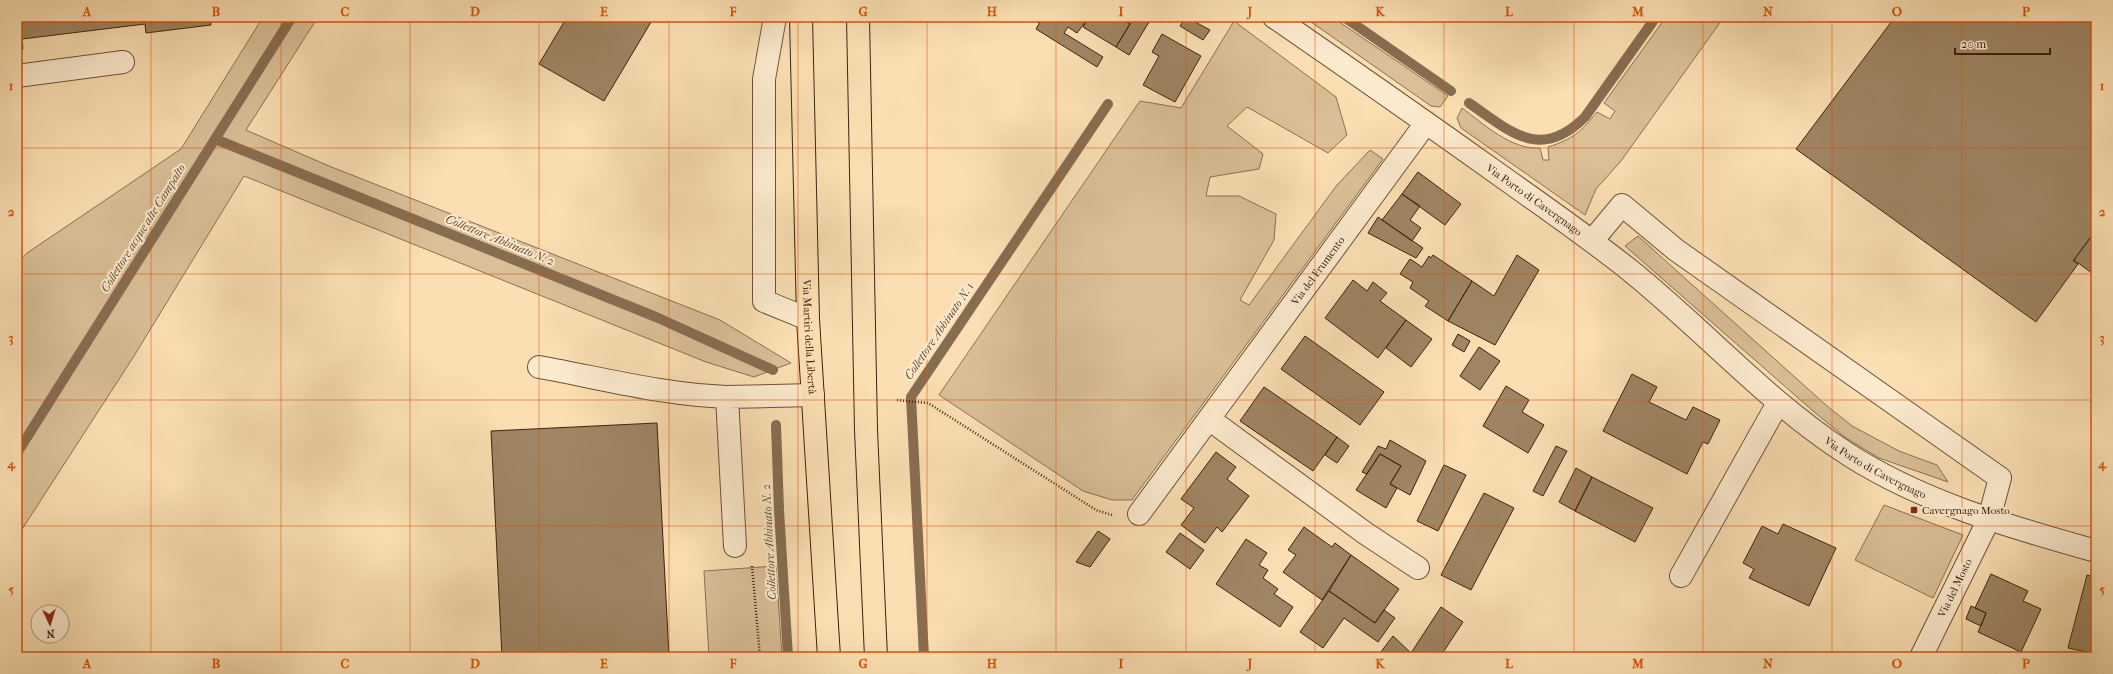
<svg xmlns="http://www.w3.org/2000/svg" width="2113" height="674" font-family="'IM FELL French Canon',serif">
<rect width="100%" height="100%" fill="#fbdfb3"/>
<filter id="stains"><feTurbulence type="fractalNoise" baseFrequency=".005" numOctaves="4"/><feColorMatrix values="0 0 0 0 .2 0 0 0 0 .09 0 0 0 0 .02 0 0 0 .5 -.17"/></filter>
<radialGradient id="worn" r=".72"><stop offset=".6" stop-color="#630" stop-opacity="0"/><stop offset="1" stop-color="#630" stop-opacity=".3"/></radialGradient>
<path fill="#dabf97" stroke="#8a7153" d="M263,17H318L246,130L329,166L720,320L791,363L754,377L706,362L244,176L134,356L17,537V264L27,253L181,149Z
M1304,17H1332L1448,96L1440,107L1431,106Z
M1666,17H1724L1621,161L1596,189L1585,215L1461,128L1457,118L1462,108C1484,124 1511,150 1540,148L1543,160H1549L1548,147C1573,139 1581,132 1597,112L1610,119L1615,111L1604,103Z
M1234,21L1336,97L1347,135L1328,153L1247,107L1227,126L1263,154L1259,169L1210,177L1206,196H1239L1276,214L1274,240L1240,300L1249,305L1337,185L1370,150L1383,159L1132,500H1112L1083,491L939,395L1140,101L1181,108Z
M1638,236L1827,406L1852,426L1899,451L1937,465L1948,482L1879,458L1846,438L1813,411L1625,246Z
M1884,505L1963,535L1933,598L1855,560Z
M776,566L782,657H709L704,571Z"/>
<g fill="none" stroke-linecap="round" stroke-linejoin="round">
<path stroke="#876d50" stroke-width="10" d="M1344,17L1451,91
M1469,103C1510,131 1540,162 1585,117L1656,17
M215,139L656,317L773,370
M776,425L779,510L788,657
M17,453L292,17
M924,657L911,397L1108,104"/>
</g>
<path fill="#9f8564" stroke="#3b230f" d="M17,17H210L211,25L146,33L145,24L22,39L23,49H17Z
M567,17H654L604,101L539,64Z
M1030,17H1043L1039,23Z
M1043,17H1089L1077,33L1068,27L1064,33L1103,57L1097,67L1036,29Z
M1089,17H1119L1130,24L1116,47L1083,27Z
M1134,17H1152L1129,55L1116,47Z
M1186,17L1210,30L1203,40L1180,26Z
M1895,17H2096V230L2073,261L2078,264L2036,322L1796,149Z
M1162,34L1201,56L1175,102L1143,85L1159,56L1152,52Z
M1418,172L1461,204L1445,225L1402,194Z
M1402,194L1420,206L1410,220L1421,228L1412,241L1382,220Z
M1378,217L1423,248L1416,258L1368,233Z
M2096,230V276L2074,260Z
M1433,255L1472,281L1448,321L1425,306L1429,301L1410,288L1413,282L1400,274L1410,259L1422,267L1429,256L1431,258Z
M1517,255L1539,270L1495,345L1448,321L1472,281L1494,296Z
M1353,280L1367,291L1373,282L1387,293L1380,301L1406,320L1378,358L1325,318Z
M1406,320L1432,339L1411,367L1386,348Z
M1458,334L1470,341L1464,352L1452,345Z
M1305,336L1384,392L1360,425L1281,369Z
M1479,347L1500,361L1480,390L1460,376Z
M1632,374L1657,387L1649,402L1686,420L1693,407L1720,420L1708,444L1703,442L1687,474L1603,431Z
M1506,386L1529,400L1522,412L1544,425L1528,453L1483,426Z
M1264,387L1337,437L1313,471L1240,421Z
M657,423L669,657H502L491,431Z
M1337,437L1349,446L1337,463L1325,455Z
M1390,440L1426,461L1410,495L1390,484L1401,466L1380,454L1367,474L1362,472L1378,446L1386,449Z
M1556,446L1567,451L1543,496L1533,491Z
M1216,452L1236,467L1227,479L1249,496L1222,532L1217,527L1205,543L1181,525L1194,508L1181,499Z
M1380,454L1401,466L1390,484L1397,488L1386,508L1356,490Z
M1444,465L1466,475L1438,531L1417,521Z
M1576,468L1592,477L1575,511L1559,502Z
M1592,477L1653,508L1635,542L1575,511Z
M1484,493L1514,508L1471,590L1441,575Z
M1783,524L1836,548L1809,606L1749,578L1754,569L1743,563L1762,526L1778,534Z
M1304,527L1332,547L1335,543L1351,555L1322,600L1283,572L1296,555L1288,550Z
M1098,531L1110,539L1090,567L1076,562Z
M1180,533L1204,550L1190,569L1166,552Z
M1246,539L1267,553L1259,565L1268,570L1263,578L1278,589L1274,594L1293,607L1280,627L1216,584Z
M1351,555L1399,589L1375,623L1329,591Z
M1991,574L2028,591L2023,601L2041,609L2021,652L1978,632L1986,613L1975,608Z
M2087,575L2096,578V654L2068,648Z
M1329,591L1375,623L1384,610L1395,618L1378,642L1344,618L1323,648L1300,632Z
M1971,606L1986,613L1981,626L1966,619Z
M1441,607L1463,622L1440,657H1417L1411,653Z
M1393,636L1411,653L1417,657H1377Z"/>
<g fill="none" stroke-linecap="round" stroke-linejoin="round">
<defs>
<g id="minor">
<path d="M775,17L764,79V301L808,319"/>
<path id="s1" d="M1274,17C1348,68 1421,119 1494,171C1539,203 1584,234 1627,268C1701,327 1764,399 1843,451C1918,501 2010,527 2096,551"/>
<path d="M17,76L123,62"/>
<path d="M1592,241L1622,205L1676,250L2000,478L1989,519L1921,657"/>
<path d="M539,367C601,378 664,395 727,397"/>
<path d="M1209,419L1365,533L1418,568"/>
<path id="s2" d="M1139,514L1426,123"/>
<path d="M735,546L727,397L813,395"/>
<path d="M1681,576L1778,403"/>
</g>
<g id="major">
<path id="s3" d="M801,17L808,319L829,657"/>
<path d="M858,17L866,430L876,657"/>
</g>
</defs>
<use href="#minor" stroke="#6b5238" stroke-width="24"/>
<use href="#major" stroke="#3b230f" stroke-width="24"/>
<path stroke="#3b230f" stroke-width="2.5" stroke-dasharray="1 2" stroke-linecap="butt" d="M897,400L928,403L1096,510L1112,515
M752,566L760,657"/>
<use href="#minor" stroke="#fceace" stroke-width="22"/>
<use href="#major" stroke="#fbdfb3" stroke-width="22"/>
</g>
<path fill="none" stroke="#d7540c" stroke-width="1" stroke-opacity="0.55" d="M151,17V657M281,17V657M410,17V657M539,17V657M669,17V657M798,17V657M927,17V657M1056,17V657M1186,17V657M1315,17V657M1444,17V657M1574,17V657M1703,17V657M1832,17V657M1962,17V657M17,148H2096M17,274H2096M17,400H2096M17,526H2096"/>
<rect fill="#8f2418" stroke="#fceace" stroke-width="1.5" x="1910" y="506" width="8" height="8" rx="2"/>
<g text-anchor="middle" dominant-baseline="central" stroke-width="4" stroke-linejoin="round" paint-order="stroke">
<g font-size="11" fill="#3b230f" stroke="#fceace">
<text stroke="none"><textPath href="#s1" startOffset="318">Via Porto di Cavergnago</textPath></text>
<text stroke="none"><textPath href="#s2" startOffset="302">Via del Frumento</textPath></text>
<text stroke="none"><textPath href="#s3" startOffset="320">Via Martiri della Libertà</textPath></text>
<text stroke="none"><textPath href="#s1" startOffset="753">Via Porto di Cavergnago</textPath></text>
<text transform="translate(1955 588) rotate(-64)">Via del Mosto</text>
</g>
<g font-size="11" fill="#3b230f" stroke="#fceace" text-anchor="start">
<text x="1922" y="510">Cavergnago Mosto</text>
</g>
<g font-size="12" font-style="italic" fill="#674e35" stroke="#fceace">
<text transform="translate(143 228) rotate(-58)">Collettore acque alte Campalto</text>
<text transform="translate(500 240) rotate(22)">Collettore Abbinato N. 2</text>
<text transform="translate(939 331) rotate(-56)">Collettore Abbinato N. 1</text>
<text transform="translate(769 542) rotate(-93)">Collettore Abbinato N. 2</text>
</g>
</g>
<rect width="2113" height="674" fill="none" stroke="#fbdfb3" stroke-width="44"/>
<g transform="translate(50 624) rotate(176)"><circle r="19" fill="#fceace" stroke="#af9a82"/>
<path d="M0-3L7 15L0 10L-7 15Z" fill="#8f2418"/>
<text y="-6" font-size="11" font-weight="bold" text-anchor="middle" fill="#3b230f">N</text>
</g>
<path d="M1955 48v6h95v-6" fill="none" stroke="#3b230f" stroke-width="2"/>
<text x="1961" y="48" font-size="12" fill="#3b230f" stroke="#fceace" stroke-width="3" paint-order="stroke">20 m</text>
<rect x="22" y="22" width="2069" height="630" fill="none" stroke="#d7540c" stroke-width="1.5"/>
<g font-size="13" text-anchor="middle" font-weight="bold" fill="#d7540c">
<text x="87" y="16">A</text>
<text x="216" y="16">B</text>
<text x="345" y="16">C</text>
<text x="475" y="16">D</text>
<text x="604" y="16">E</text>
<text x="733" y="16">F</text>
<text x="863" y="16">G</text>
<text x="992" y="16">H</text>
<text x="1121" y="16">I</text>
<text x="1250" y="16">J</text>
<text x="1380" y="16">K</text>
<text x="1509" y="16">L</text>
<text x="1638" y="16">M</text>
<text x="1768" y="16">N</text>
<text x="1897" y="16">O</text>
<text x="2026" y="16">P</text>
<text x="11" y="90">1</text>
<text x="2102" y="90">1</text>
<text x="11" y="216">2</text>
<text x="2102" y="216">2</text>
<text x="11" y="342">3</text>
<text x="2102" y="342">3</text>
<text x="11" y="468">4</text>
<text x="2102" y="468">4</text>
<text x="11" y="594">5</text>
<text x="2102" y="594">5</text>
<text x="87" y="668">A</text>
<text x="216" y="668">B</text>
<text x="345" y="668">C</text>
<text x="475" y="668">D</text>
<text x="604" y="668">E</text>
<text x="733" y="668">F</text>
<text x="863" y="668">G</text>
<text x="992" y="668">H</text>
<text x="1121" y="668">I</text>
<text x="1250" y="668">J</text>
<text x="1380" y="668">K</text>
<text x="1509" y="668">L</text>
<text x="1638" y="668">M</text>
<text x="1768" y="668">N</text>
<text x="1897" y="668">O</text>
<text x="2026" y="668">P</text>
</g>
<rect width="100%" height="100%" filter="url(#stains)"/>
<rect width="100%" height="100%" fill="url(#worn)"/>
</svg>
